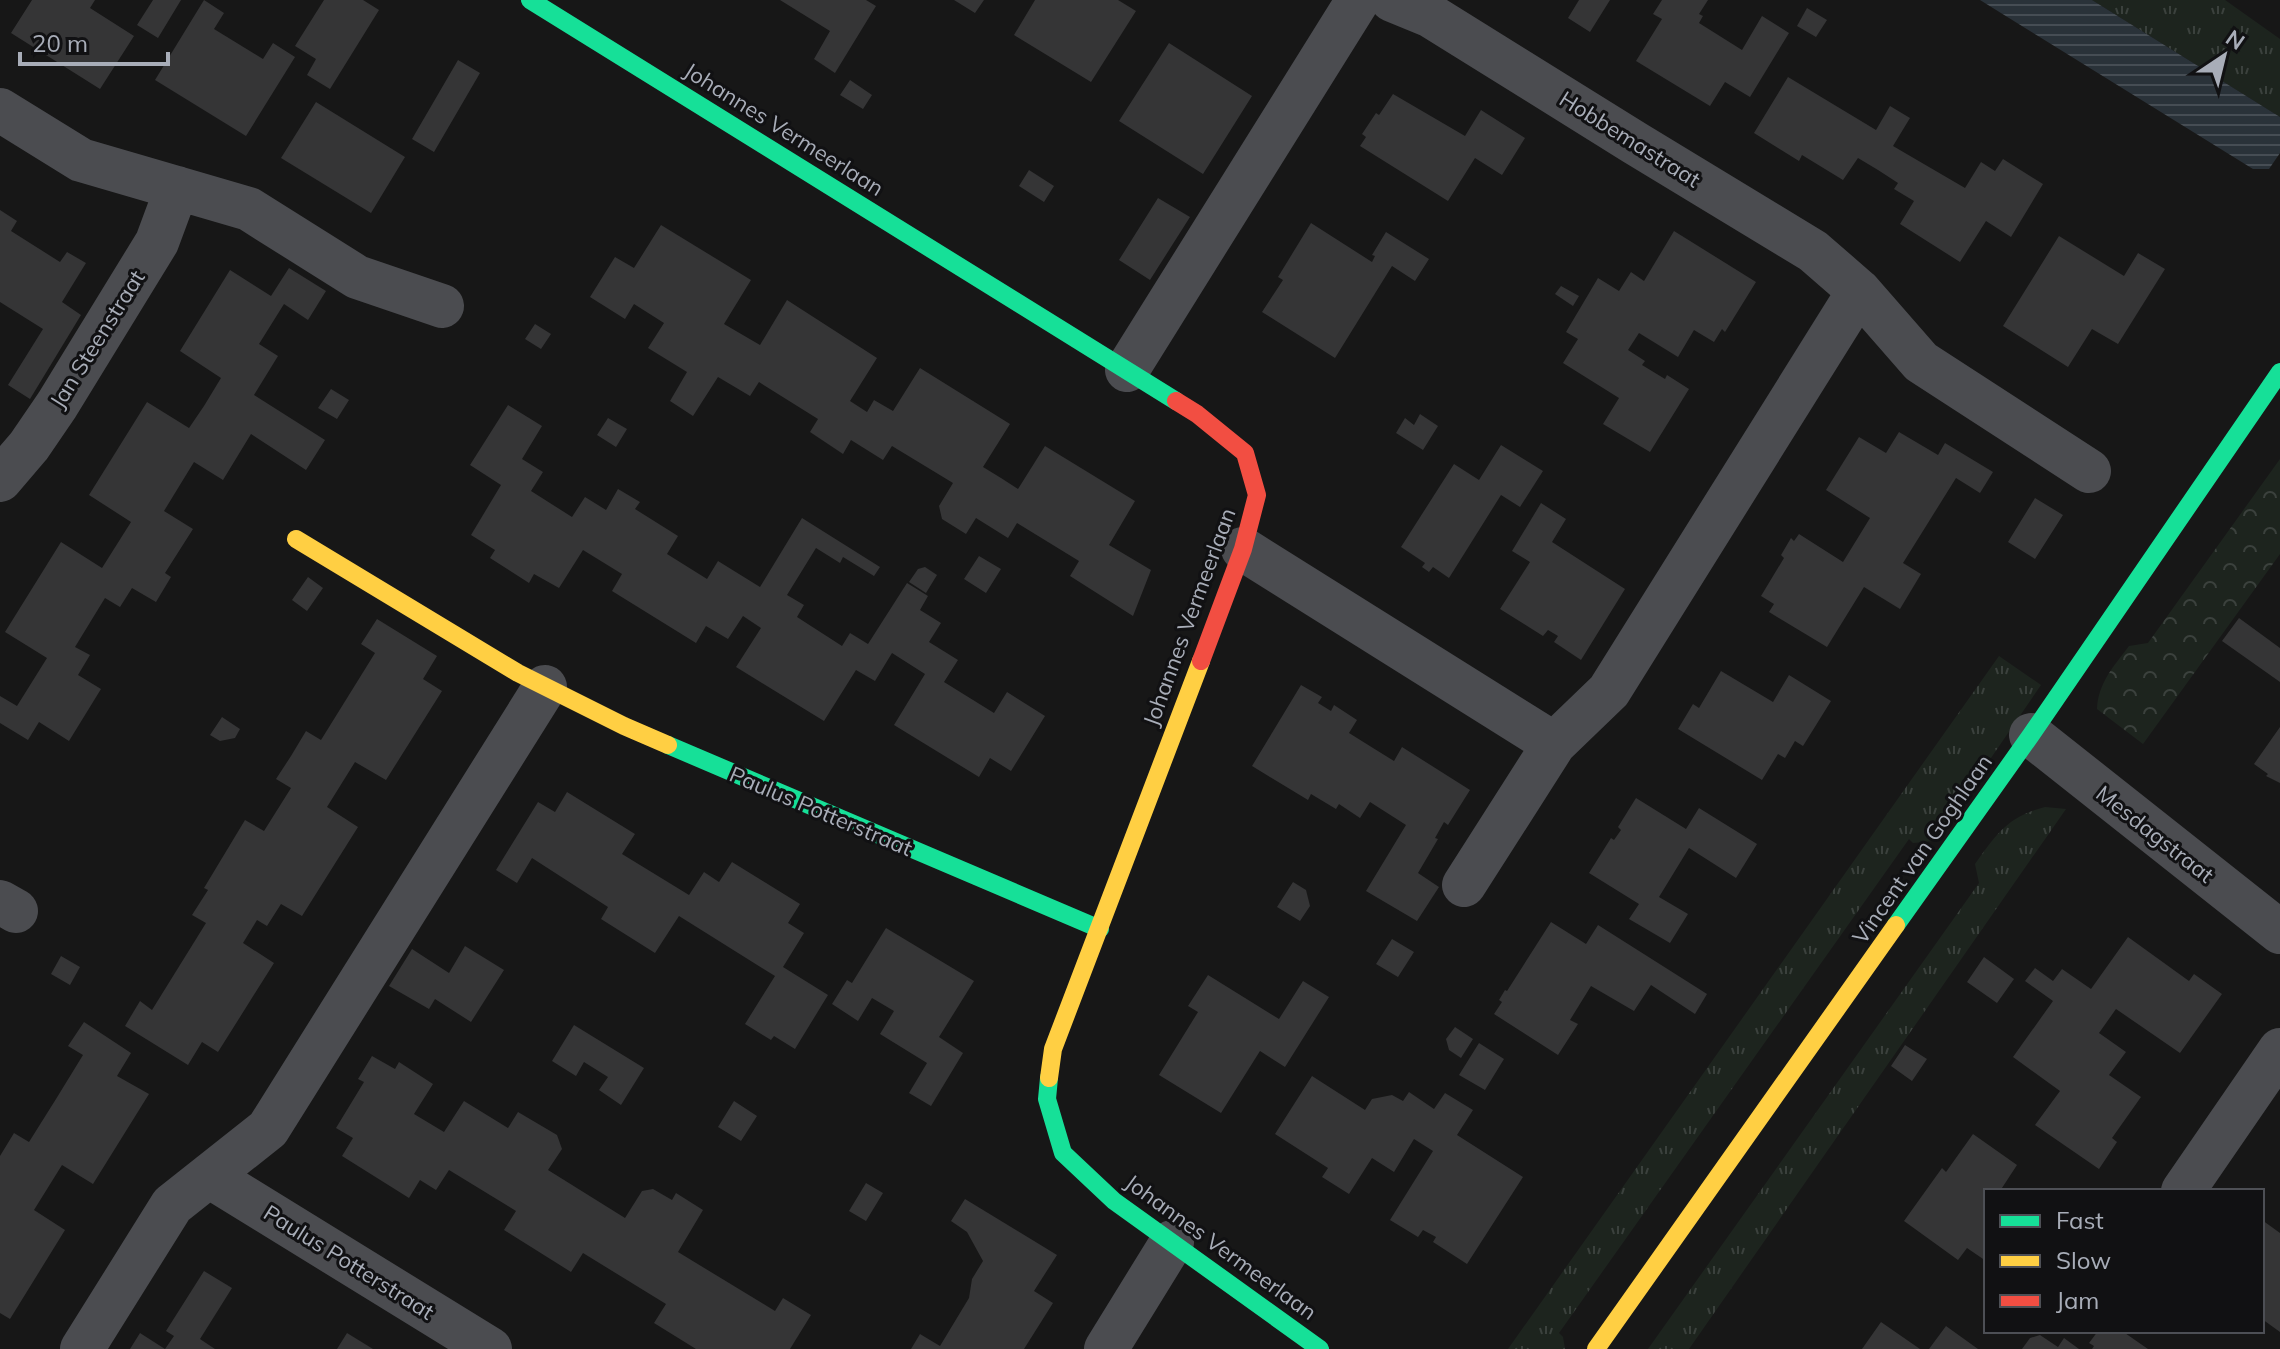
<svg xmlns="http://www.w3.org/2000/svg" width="2280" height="1349" font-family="Mulish,sans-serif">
<defs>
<pattern id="grass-tufts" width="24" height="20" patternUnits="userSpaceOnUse" patternTransform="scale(2)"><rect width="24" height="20" fill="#1d241e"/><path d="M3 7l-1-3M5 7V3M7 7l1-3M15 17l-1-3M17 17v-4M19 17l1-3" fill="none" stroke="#3b413d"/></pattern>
<pattern id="forest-crowns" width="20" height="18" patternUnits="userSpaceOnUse" patternTransform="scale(2)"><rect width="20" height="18" fill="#1d241e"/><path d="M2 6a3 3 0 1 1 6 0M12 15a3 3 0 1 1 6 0" fill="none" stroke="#3b413d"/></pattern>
<pattern id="water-rules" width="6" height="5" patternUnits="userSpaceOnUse" patternTransform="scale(2)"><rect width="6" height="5" fill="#2a3239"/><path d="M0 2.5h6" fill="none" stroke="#464d54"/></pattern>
</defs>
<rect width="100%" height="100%" fill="#171717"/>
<path fill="url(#grass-tufts)" d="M2092,0H2225L2280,39V117Z
M1999,656L2041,685L1934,841L1913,843L1909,839L1559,1333L1563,1337L1565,1349H1508Z
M2045,807L2066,809L1689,1349H1648L1979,883L1975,864C1997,834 2007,817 2045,807Z"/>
<path fill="url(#forest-crowns)" d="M2280,459V554L2143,744L2097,709C2098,683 2114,666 2129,646L2148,643Z"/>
<path fill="url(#water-rules)" d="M1980,0H2092L2280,117V153L2269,169H2253Z"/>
<path fill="#353536" d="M32,0H95L90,8L134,36L100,89L11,33Z
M153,0H181L158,38L137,25Z
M204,0L224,13L214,29L263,59L273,43L295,57L246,136L155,80Z
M324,0H363L379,10L330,89L307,75L316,59L295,46Z
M780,0H866L876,6L835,73L814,59L830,31Z
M954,0H984L975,13Z
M1035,0H1118L1136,11L1091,82L1014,35Z
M1579,0H1610L1590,32L1568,18Z
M1662,0H1708L1699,14L1703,16L1699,23L1742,50L1762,16L1789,33L1750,97L1725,82L1710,106L1636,61L1662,19L1653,14Z
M1807,8L1827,20L1816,37L1797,26Z
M1169,43L1252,96L1203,174L1119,121Z
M458,60L480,73L434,152L412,139Z
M1788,77L1876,130L1890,106L1910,118L1893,146L1965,188L1981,162L1995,171L2003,159L2043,184L2011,237L1986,221L1960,262L1900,224L1914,201L1894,189L1898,183L1878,170L1858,158L1843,180L1802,155L1799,161L1754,133Z
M850,80L872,95L863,109L840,95Z
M1393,94L1465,136L1481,110L1525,138L1502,175L1475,158L1448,201L1360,146L1366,137L1362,134L1376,113L1379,115Z
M316,102L405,157L371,213L281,158Z
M1029,170L1054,186L1044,202L1019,186Z
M1158,198L1190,217L1150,280L1119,260Z
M0,210L17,221L11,231L60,262L67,252L86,263L62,302L81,315L30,399L8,385L43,329L0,302Z
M1311,223L1372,262L1375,256L1372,255L1386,232L1429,259L1415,281L1392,266L1335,358L1262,312L1283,280L1278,277Z
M661,225L751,280L724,324L760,345L787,300L877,358L850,401L867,412L874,400L893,411L920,368L1010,424L983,467L1001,478L1018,489L1045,446L1135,501L1109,545L1151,570L1133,616L1070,576L1079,561L1017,523L1008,538L976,518L966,534L942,519L939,506L953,483L892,446L883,460L851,440L843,454L810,432L818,419L759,382L750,396L718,377L693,416L670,401L687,372L648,348L664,323L634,304L625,319L590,297L615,257L634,268Z
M1674,231L1756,282L1725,332L1722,329L1714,342L1694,330L1678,357L1639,333L1628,350L1645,361L1642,365L1665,379L1667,375L1689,389L1650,452L1603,424L1619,398L1563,363L1578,339L1566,332L1598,278L1619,291L1631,272L1644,281Z
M2059,236L2124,276L2138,253L2165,269L2118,344L2092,329L2068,367L2003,326Z
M289,268L326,291L308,320L284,304L259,344L278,356L254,395L325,440L306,470L251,434L223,480L194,462L164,511L193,529L165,573L171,577L156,602L132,588L120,607L105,598L75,647L90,655L78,675L101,689L69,741L39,722L28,740L0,723V696L17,706L47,658L5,632L61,542L102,568L131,522L89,495L147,402L189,428L204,406L221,378L180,351L230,270L271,296Z
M1561,286L1579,296L1573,306L1555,294Z
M535,324L551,334L541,349L525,339Z
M331,389L349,400L337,419L318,408Z
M508,405L542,426L522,459L543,472L531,491L572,517L585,497L606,510L618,489L640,502L635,509L678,536L667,554L707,579L718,561L760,587L802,518L880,567L874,576L843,557L840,563L816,548L787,595L804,605L797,617L842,646L850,633L868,644L907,583L928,596L920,610L941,623L929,642L958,660L944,682L994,713L1007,692L1045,716L1011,771L990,758L979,777L894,725L925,674L892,653L875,681L856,670L824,721L736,667L761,628L743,616L728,639L706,626L696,643L612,591L622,574L583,550L559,588L534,574L529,583L490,558L495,550L471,535L501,485L470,465Z
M1420,414L1438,426L1423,450L1396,433L1405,418L1414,425Z
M608,418L627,429L616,447L597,435Z
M1899,432L1938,455L1945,443L1993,472L1980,493L1956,478L1903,563L1921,574L1900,609L1864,587L1827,647L1769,612L1774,604L1761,596L1784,558L1781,555L1791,538L1794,541L1799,534L1843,562L1870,518L1826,490L1859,437L1886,453Z
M1501,445L1543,471L1520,507L1501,495L1449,578L1433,567L1429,572L1422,567L1425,563L1401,547L1454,464L1479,480Z
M2035,498L2063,515L2035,559L2008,542Z
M1541,503L1566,519L1552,542L1625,589L1581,660L1554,642L1558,636L1548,630L1543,636L1500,609L1530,562L1512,551Z
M979,556L1001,569L986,593L964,579Z
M925,567L937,575L926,593L909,582L918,569Z
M308,577L323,588L307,611L292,600Z
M2239,618L2280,648V682L2222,641Z
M377,619L437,656L423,679L442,691L386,780L355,762L327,807L358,827L302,916L281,904L267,926L257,920L243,943L274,963L218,1052L202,1042L188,1065L125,1026L140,1001L152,1010L206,923L192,915L208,890L204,888L245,820L264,831L291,788L276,779L291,756L306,731L321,740L375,653L361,644Z
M1721,671L1773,702L1789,675L1831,701L1803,746L1795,741L1785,758L1778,754L1762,780L1678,729L1693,704L1699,708Z
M1301,685L1322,697L1318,703L1331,711L1334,705L1357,720L1349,733L1373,748L1394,761L1402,747L1470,790L1448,825L1444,822L1435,838L1438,839L1418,873L1439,887L1417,921L1366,891L1406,825L1370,802L1360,818L1339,804L1336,809L1311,794L1308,800L1252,766Z
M222,717L240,729L235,738L220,741L210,735Z
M2280,727V783L2266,776L2268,774L2254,764Z
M567,792L635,834L622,854L689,895L704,872L719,882L732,862L800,904L788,923L804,933L783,967L828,995L795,1049L774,1036L771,1040L745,1024L775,976L679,916L655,953L601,919L608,907L532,858L517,883L496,870L538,802L555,812Z
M1636,798L1686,829L1699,808L1757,844L1736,878L1689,848L1659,897L1688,914L1670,943L1629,919L1639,904L1589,873L1611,838L1614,840L1621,830L1618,827Z
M1293,882L1306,890L1310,906L1300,921L1277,907Z
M1551,922L1586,944L1598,925L1707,994L1695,1014L1651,985L1634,1011L1591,986L1570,1020L1578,1024L1558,1055L1494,1014L1502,1002L1499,1000L1505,990L1507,991Z
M886,928L974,981L939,1037L963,1053L931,1106L909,1093L927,1063L880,1034L894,1011L872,998L858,1021L832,1004L847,980L852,983Z
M2128,937L2189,981L2194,974L2222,994L2180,1053L2116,1009L2099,1033L2126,1052L2109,1075L2141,1097L2112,1138L2117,1142L2099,1169L2035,1125L2060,1091L2013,1057L2053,1001L2025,981L2035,968L2053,981L2062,969L2091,989Z
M1392,939L1414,952L1398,977L1376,964Z
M465,946L504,970L471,1022L435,999L429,1009L389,986L412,949L449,973Z
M61,956L80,967L70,985L51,974Z
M1984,957L2014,979L1997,1003L1967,982Z
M1208,975L1279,1019L1303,981L1329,997L1285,1067L1260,1051L1221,1113L1159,1075L1198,1012L1188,1006Z
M84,1022L131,1053L117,1076L149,1094L93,1184L62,1165L34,1210L65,1230L10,1319L0,1313V1156L14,1133L29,1142L56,1099L83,1055L68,1046Z
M574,1025L644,1068L621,1105L599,1090L608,1077L584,1062L576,1076L552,1061Z
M1455,1027L1473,1039L1461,1058L1449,1050L1446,1039Z
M1479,1043L1504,1059L1485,1090L1459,1075Z
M1905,1045L1927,1059L1912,1081L1891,1066Z
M372,1056L395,1069L399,1062L433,1084L414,1114L444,1132L464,1101L508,1128L518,1112L557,1135L562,1149L548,1170L625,1218L642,1191L653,1189L672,1200L676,1193L703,1210L678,1252L775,1311L783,1298L811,1315L790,1349H696L654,1323L666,1304L583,1253L571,1272L504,1230L516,1211L449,1170L436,1190L420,1180L409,1198L342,1156L353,1138L336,1128L364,1082L358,1079Z
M1312,1076L1365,1110L1372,1099L1392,1095L1403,1101L1409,1092L1434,1109L1445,1093L1473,1110L1457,1135L1523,1177L1467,1264L1433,1242L1436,1237L1423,1230L1418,1237L1390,1220L1433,1151L1414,1139L1394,1172L1372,1158L1349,1194L1322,1177L1328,1168L1275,1134Z
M734,1101L757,1116L741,1141L718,1127Z
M1973,1134L2017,1165L2000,1191H1986V1261L1967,1248L1958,1260L1904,1221L1942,1168L1946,1172Z
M866,1183L883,1193L866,1221L849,1211Z
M965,1199L1057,1255L1034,1291L1053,1303L1024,1349H911L920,1334L940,1346L969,1298L972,1279L983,1261L967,1232L951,1221Z
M2262,1220L2280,1233V1332L2262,1319Z
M204,1271L232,1288L200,1339L215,1349H165L174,1336L166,1331Z
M1881,1322L1920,1349H1862Z
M1946,1326L1978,1349H1929Z
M2098,1331H2122L2148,1349H2092L2094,1346L2089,1343Z
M140,1333L165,1349H130Z
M347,1333L373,1349H337Z
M2040,1335L2058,1347L2064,1338L2079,1349H2022L2030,1338Z"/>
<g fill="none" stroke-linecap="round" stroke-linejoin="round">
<path stroke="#4b4c50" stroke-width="44" d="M1392,0L1431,16L1635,143L1813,251L1859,291L1921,362L2089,471
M0,110L81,160L249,209L357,277L442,306
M1127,370L1358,0
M0,480L29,446L57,405L157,242L177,188
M1243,549L1554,744
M2031,735L2280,932
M1464,885L1554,744L1609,691L1859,291
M0,902L16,911
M209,1176L490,1349
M2183,1191L2280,1050
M82,1349L172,1205L268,1129L545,687
M1106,1349L1172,1242"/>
<path stroke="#16e098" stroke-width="18" d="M530,0L1176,401
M668,745L1100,929
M1896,925L2031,735L2280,372
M1049,1078L1047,1099L1063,1153L1114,1201L1320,1349"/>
<path stroke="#ffcf43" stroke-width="18" d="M296,539L518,673L624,726L668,745
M1049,1078L1053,1049L1201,661
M1596,1349L1896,925"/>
<path stroke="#f24e42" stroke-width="18" d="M1176,401L1197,414L1245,453L1257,495L1243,549L1201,661"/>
</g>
<g text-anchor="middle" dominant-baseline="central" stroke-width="6" stroke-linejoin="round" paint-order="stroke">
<g font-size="22" fill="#a8adb8" stroke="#111113">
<text transform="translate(784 129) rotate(32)">Johannes Vermeerlaan</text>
<text transform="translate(1630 139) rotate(32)">Hobbemastraat</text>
<text transform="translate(97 339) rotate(-58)">Jan Steenstraat</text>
<text transform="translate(1189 617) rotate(-70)">Johannes Vermeerlaan</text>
<text transform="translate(821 811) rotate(23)">Paulus Potterstraat</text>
<text transform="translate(2155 834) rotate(38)">Mesdagstraat</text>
<text transform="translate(1922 849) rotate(-55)">Vincent van Goghlaan</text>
<text transform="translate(1221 1247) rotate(36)">Johannes Vermeerlaan</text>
<text transform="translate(349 1262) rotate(32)">Paulus Potterstraat</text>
</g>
</g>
<rect x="1984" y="1189" width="280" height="144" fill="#111113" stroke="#4d4f55" stroke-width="2"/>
<rect x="2000" y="1215" width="40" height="12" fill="#16e098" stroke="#4d4f55" stroke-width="2"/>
<text x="2056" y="1229" font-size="24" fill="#a8adb8">Fast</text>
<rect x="2000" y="1255" width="40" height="12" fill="#ffcf43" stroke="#4d4f55" stroke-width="2"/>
<text x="2056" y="1269" font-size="24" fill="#a8adb8">Slow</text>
<rect x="2000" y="1295" width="40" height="12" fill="#f24e42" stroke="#4d4f55" stroke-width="2"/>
<text x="2056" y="1309" font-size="24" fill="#a8adb8">Jam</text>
<g transform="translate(2224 56) rotate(35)" stroke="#111113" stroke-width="6" paint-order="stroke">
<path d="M0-6L14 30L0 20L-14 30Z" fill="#a8adb8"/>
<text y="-12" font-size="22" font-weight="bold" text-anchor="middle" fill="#a8adb8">N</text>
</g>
<path d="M20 52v12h148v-12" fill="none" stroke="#a8adb8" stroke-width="4"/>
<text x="32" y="52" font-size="24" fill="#a8adb8" stroke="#111113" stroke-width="6" paint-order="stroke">20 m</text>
</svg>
